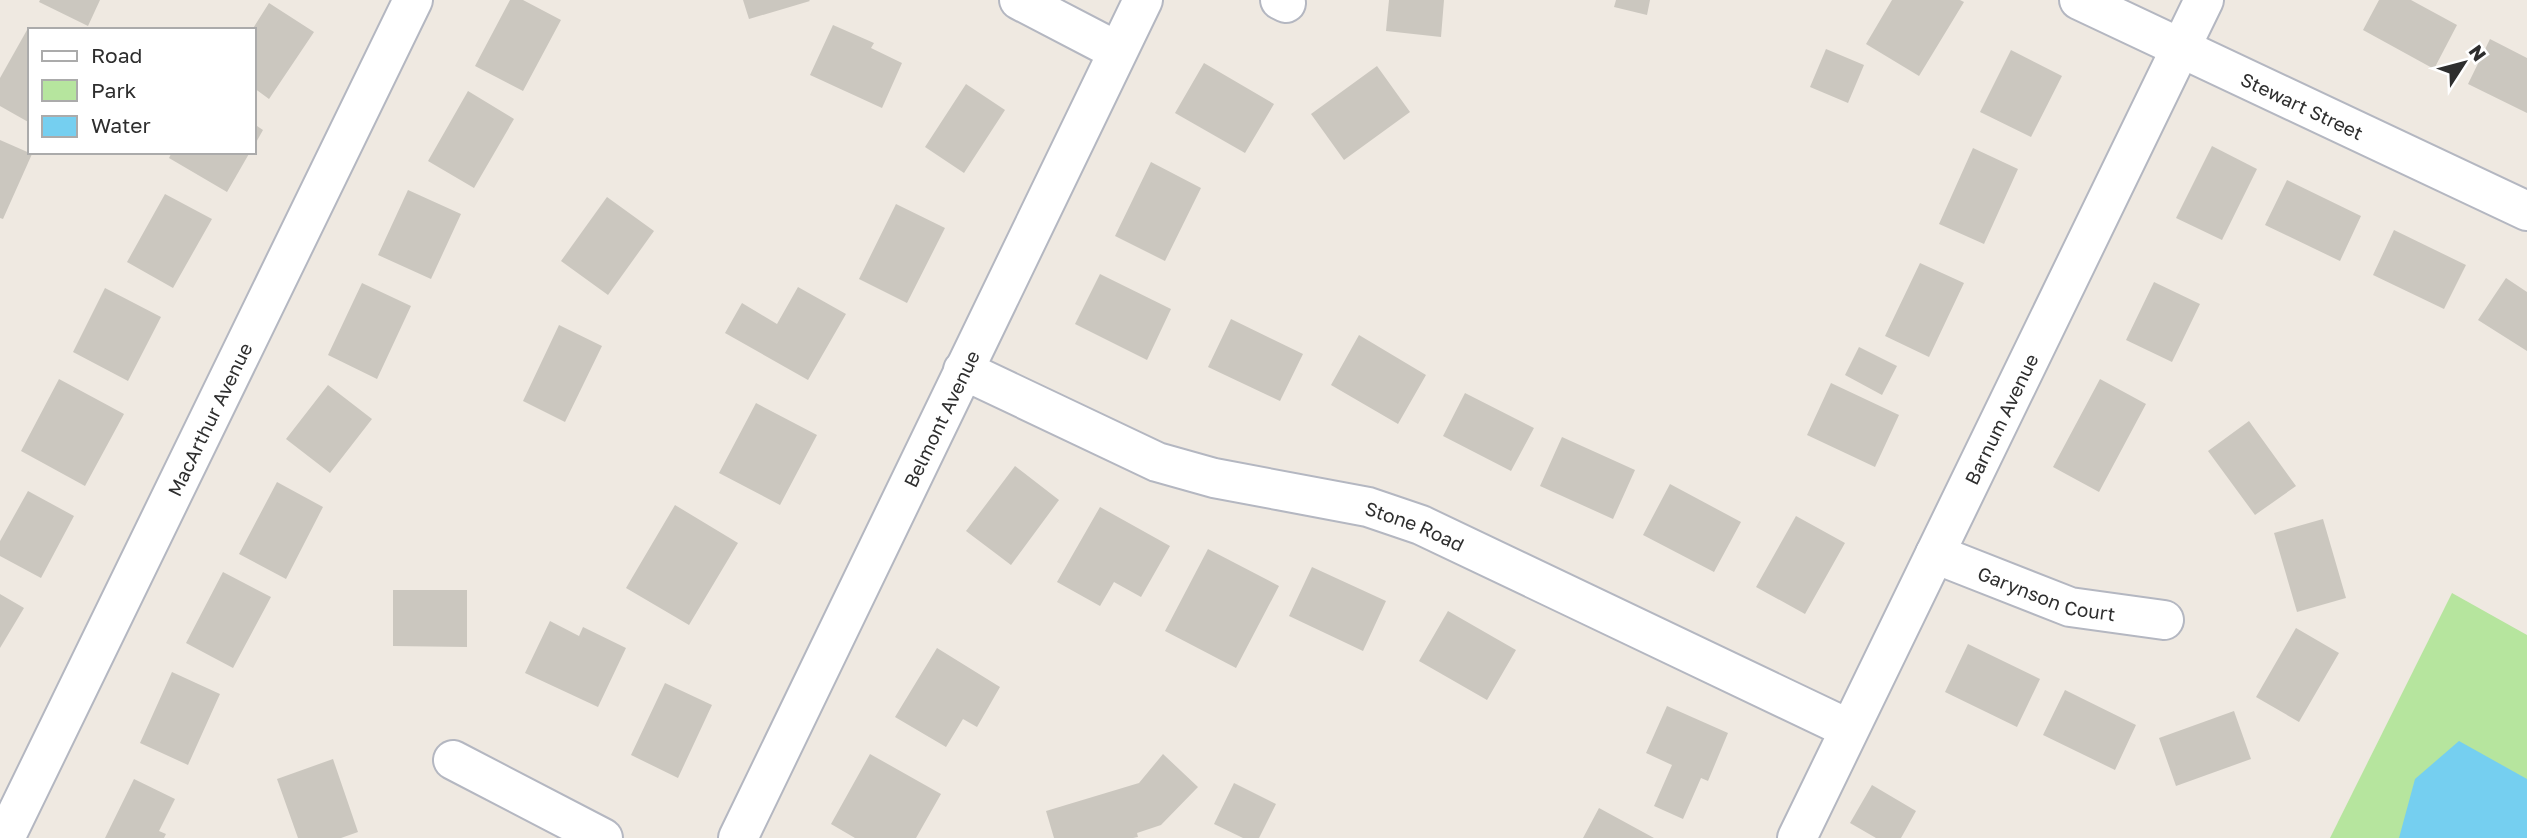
<svg xmlns="http://www.w3.org/2000/svg" width="2527" height="838" font-family="'Golos Text',sans-serif">
<rect width="100%" height="100%" fill="#efe9e1"/>
<path fill="#b6e59e" d="M2452,593L2527,635V838H2330Z"/>
<path fill="#75cff0" d="M2459,741L2527,779V838H2399L2415,779Z"/>
<path fill="#cbc7bf" d="M40,0H100L88,26L39,2Z
M510,0H523L561,20L523,91L475,66Z
M743,0H809L810,1L749,19Z
M1389,0H1444L1441,37L1386,31Z
M1616,0H1650L1647,15L1614,7Z
M1892,0H1960L1964,2L1919,76L1866,44Z
M2379,0H2411L2457,25L2434,69L2363,30Z
M269,3L314,32L269,99L254,88V30H252Z
M833,25L874,43L871,48L902,63L882,108L810,75Z
M27,30L30,32V123L0,106V78Z
M2490,39L2527,58V113L2468,84Z
M1826,49L1864,65L1848,103L1810,87Z
M2011,50L2062,76L2031,137L1980,112Z
M1204,63L1274,104L1245,153L1175,113Z
M1377,66L1410,112L1344,160L1311,114Z
M966,84L1005,110L964,173L925,147Z
M468,91L514,119L474,188L428,161Z
M254,124L263,130L254,146Z
M0,140L32,154L3,219L0,218Z
M2212,146L2257,169L2222,240L2176,218Z
M1973,148L2018,169L1984,244L1939,224Z
M172,152H250L227,192L169,158Z
M1151,162L1201,188L1165,261L1115,236Z
M2287,180L2361,216L2340,261L2265,225Z
M408,190L461,214L431,279L378,255Z
M165,194L212,219L173,288L127,262Z
M607,197L654,231L608,295L561,261Z
M896,204L945,228L907,303L859,279Z
M2394,230L2466,265L2444,309L2373,275Z
M1920,263L1964,283L1929,357L1885,336Z
M1100,274L1171,309L1147,360L1075,324Z
M2506,278L2527,292V351L2478,320Z
M2154,282L2200,304L2172,362L2126,340Z
M362,283L411,306L377,379L328,355Z
M798,287L846,314L808,380L725,333L742,303L777,324Z
M105,288L161,317L128,381L73,352Z
M1231,319L1303,354L1280,401L1208,367Z
M559,325L602,346L565,422L523,401Z
M1359,335L1426,375L1398,424L1331,385Z
M1859,347L1897,366L1882,395L1845,375Z
M59,379L124,414L85,486L21,451Z
M2100,379L2146,404L2099,492L2053,467Z
M1831,383L1899,415L1875,467L1807,435Z
M328,385L372,419L330,473L286,439Z
M1465,393L1534,428L1511,471L1443,436Z
M756,403L817,435L780,505L719,473Z
M2249,421L2296,486L2255,515L2208,451Z
M1562,437L1635,470L1613,519L1540,486Z
M1015,466L1059,500L1011,565L966,531Z
M277,482L323,507L286,579L239,554Z
M1670,484L1741,522L1714,572L1643,535Z
M28,491L74,516L41,578L0,556V541Z
M675,505L738,543L689,625L626,588Z
M1100,507L1170,546L1141,597L1114,582L1100,606L1057,582Z
M1796,516L1845,543L1805,614L1756,587Z
M2323,519L2346,598L2297,612L2274,533Z
M1208,549L1279,586L1236,668L1165,631Z
M1312,567L1386,601L1363,651L1289,616Z
M223,572L271,597L233,668L186,643Z
M393,590H467V647L393,646Z
M0,594L24,608L0,648Z
M1448,611L1516,650L1487,700L1419,661Z
M550,621L579,636L583,627L626,648L598,707L525,673Z
M2296,628L2339,653L2299,722L2256,697Z
M1968,644L2040,679L2017,727L1945,692Z
M937,648L1000,687L977,727L963,719L946,747L895,717Z
M172,672L220,694L188,765L140,743Z
M665,683L712,705L678,778L631,755Z
M2065,690L2136,725L2115,770L2043,735Z
M1667,706L1728,733L1708,781L1701,778L1683,819L1654,806L1672,765L1646,753Z
M2234,711L2251,759L2176,786L2159,738Z
M870,754L941,794L916,838H855L831,824Z
M1163,754L1198,787L1161,825L1137,833L1138,837L1133,838H1054L1046,811L1139,783Z
M333,759L358,832L341,838H298L277,779Z
M134,779L175,799L159,831L166,834L164,838H105Z
M1234,783L1276,804L1259,838H1243L1214,824Z
M1872,785L1916,811L1901,838H1876L1850,823Z
M1599,808L1654,838H1583Z"/>
<g fill="none" stroke-linecap="round" stroke-linejoin="round">
<defs>
<g id="street">
<path d="M1019,0L1117,51"/>
<path d="M1280,0L1286,3"/>
<path id="s1" d="M2079,0L2527,211"/>
<path id="s2" d="M963,370L1157,462L1214,478L1368,507L1421,525L1849,729"/>
<path id="s3" d="M1935,554L2070,607L2164,620"/>
<path d="M453,760L603,838"/>
<path id="s4" d="M5,838L413,0"/>
<path id="s5" d="M738,838L1143,0"/>
<path id="s6" d="M1797,838L2204,0"/>
</g>
</defs>
<use href="#street" stroke="#b4b7c1" stroke-width="42"/>
<use href="#street" stroke="#fff" stroke-width="38"/>
</g>
<g text-anchor="middle" dominant-baseline="central" stroke-width="5" stroke-linejoin="round" paint-order="stroke">
<g font-size="19" fill="#2e2e2e" stroke="#fff">
<text stroke="none"><textPath href="#s1" startOffset="247">Stewart Street</textPath></text>
<text stroke="none"><textPath href="#s4" startOffset="466">MacArthur Avenue</textPath></text>
<text stroke="none"><textPath href="#s5" startOffset="466">Belmont Avenue</textPath></text>
<text stroke="none"><textPath href="#s6" startOffset="466">Barnum Avenue</textPath></text>
<text stroke="none"><textPath href="#s2" startOffset="481">Stone Road</textPath></text>
<text stroke="none"><textPath href="#s3" startOffset="119">Garynson Court</textPath></text>
</g>
</g>
<rect x="28" y="28" width="228" height="126" fill="#ffffff" stroke="#ababab" stroke-width="2"/>
<rect x="42" y="51" width="35" height="10" fill="#ffffff" stroke="#ababab" stroke-width="2"/>
<text x="91" y="63" font-size="21" fill="#2e2e2e">Road</text>
<rect x="42" y="80" width="35" height="21" fill="#b6e59e" stroke="#ababab" stroke-width="2"/>
<text x="91" y="98" font-size="21" fill="#2e2e2e">Park</text>
<rect x="42" y="116" width="35" height="21" fill="#75cff0" stroke="#ababab" stroke-width="2"/>
<text x="91" y="133" font-size="21" fill="#2e2e2e">Water</text>
<g transform="translate(2464 63) rotate(54)" stroke="#ffffff" stroke-width="5" paint-order="stroke">
<path d="M0-5L12 26L0 18L-12 26Z" fill="#2e2e2e"/>
<text y="-10" font-size="19" font-weight="bold" text-anchor="middle" fill="#2e2e2e">N</text>
</g>
</svg>
